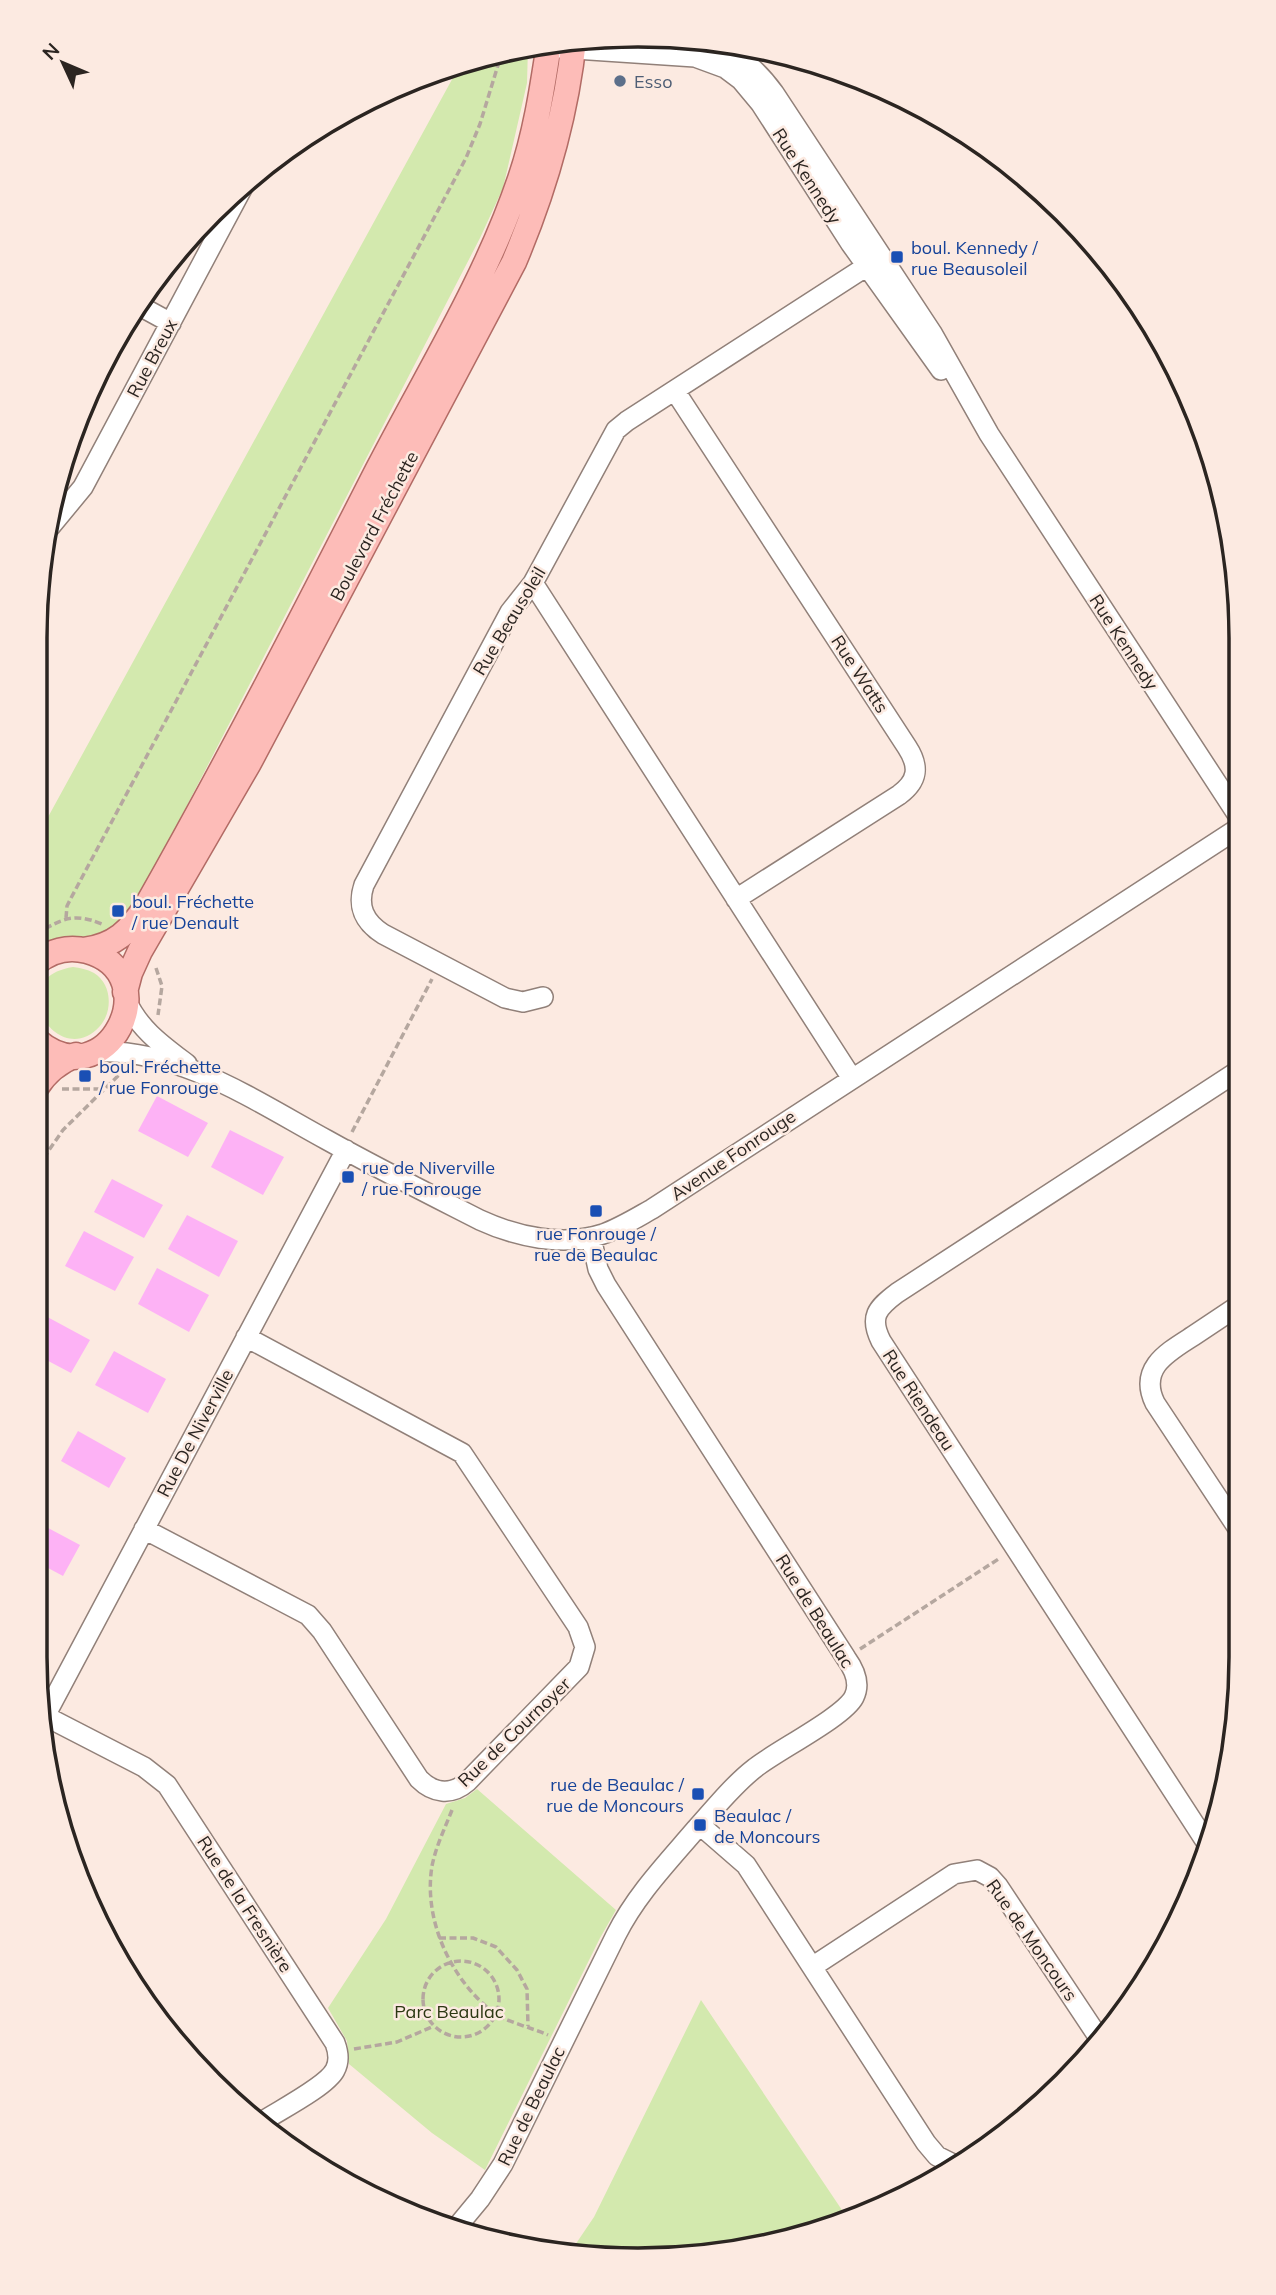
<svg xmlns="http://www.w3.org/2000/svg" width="1276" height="2295" font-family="Mulish,sans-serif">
<rect width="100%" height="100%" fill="#fceae1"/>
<path fill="#d3e9ae" d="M528,48L527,83L503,188L480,238L134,908L98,941L74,937L36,944V839L461,63L482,55Z
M73,967C80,968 87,969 94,973C112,984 113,1011 100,1026C58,1073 0,978 73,967Z
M477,1789L616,1910L600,1938L485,2170L432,2133L349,2064L347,2041L328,2008L386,1919L446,1804L465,1798Z
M701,2000L848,2219L677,2259L573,2248L594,2217Z"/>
<path fill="#fdb2f5" d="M157,1096L208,1123L188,1157L138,1131Z
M230,1130L284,1157L263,1195L211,1167Z
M112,1179L163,1205L144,1238L94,1212Z
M187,1215L238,1241L219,1277L168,1249Z
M84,1231L134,1257L115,1291L65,1266Z
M157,1268L209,1295L189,1332L138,1304Z
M40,1313L90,1340L71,1373L35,1354V1321Z
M114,1351L166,1379L148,1413L95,1385Z
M35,1407L48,1414L35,1435Z
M78,1431L126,1458L109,1488L61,1461Z
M35,1521L80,1545L63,1576L35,1561Z
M35,1618L41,1621L35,1633Z"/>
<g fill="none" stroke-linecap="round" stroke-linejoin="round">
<defs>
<path id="minor" d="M686,39C726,45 750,60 774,93L932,333L989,434L1237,814
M560,48L695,57L725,68L741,80L761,104L851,244L941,370
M138,305L171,323
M675,391L907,747C920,767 918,781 899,795L736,899
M50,527L83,487L245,183
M533,583L851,1077
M543,997L523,1002L505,998L383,934C364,922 357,906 364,885L510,612L533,583L616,430L627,421L881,257
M126,1000C139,1029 162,1045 187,1064
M95,1052C177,1047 257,1102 327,1140C377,1168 429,1194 480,1220C517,1237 563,1247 603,1234C620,1228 636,1218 652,1209L1237,829
M1238,1306C1223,1316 1208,1326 1193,1336C1168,1352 1138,1368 1155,1403L1239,1530
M144,1529L308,1615L322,1631L419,1779C433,1793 451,1796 467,1782L579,1667L585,1647L578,1627L462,1453L246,1337
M45,1716L346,1150
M45,1716L144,1767L167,1785L335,2043C338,2051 340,2061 335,2070C327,2086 280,2110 263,2121
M700,1825L746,1865L926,2143L937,2156L951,2163
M1210,1848L881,1341C869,1317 877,1308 897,1293L1238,1071
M812,1967L954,1874L977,1870L990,1877L998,1886L1097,2035
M456,2228L480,2199L503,2164L616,1935C636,1895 667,1863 696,1829C715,1808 733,1785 755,1768C776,1751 844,1717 854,1697C861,1683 854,1669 846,1658L606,1285L598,1269L591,1237"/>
<path id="major" d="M84,950C115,946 130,931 147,905C228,762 303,616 378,469C427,374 485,282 520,179C535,136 542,90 549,44
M125,992L130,973L140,951L249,763L514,262C544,191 566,117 574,40
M36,1040C107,1102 170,974 87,951C68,946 50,951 36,963
M36,1088C46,1072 58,1062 76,1055"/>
</defs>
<use href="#minor" stroke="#918079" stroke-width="22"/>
<use href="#major" stroke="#b26b65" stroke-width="27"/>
<path stroke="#b5a79f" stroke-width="3.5" stroke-dasharray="7 3.5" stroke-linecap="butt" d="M66,918L67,906L71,898L466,158L480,124L502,52
M36,934C62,919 73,912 102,924
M156,968L162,986L158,1015
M62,1089H104
M352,1132L432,979
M36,1178L47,1153L63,1130L125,1069
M860,1649L1000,1558
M452,1810C445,1828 436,1846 432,1866C423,1920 451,1980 494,2013C502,2020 535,2029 548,2035
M439,1938H473L496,1947L517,1970L527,1989L528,2026
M423 1999a38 38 0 1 1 76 0a38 38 0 1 1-76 0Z
M354,2049L397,2042L434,2026"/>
<use href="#minor" stroke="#fff" stroke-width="19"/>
<use href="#major" stroke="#fdbcb8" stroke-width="24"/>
</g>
<circle fill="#5c6f8a" stroke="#fceae1" stroke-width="2.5" cx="620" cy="81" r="7"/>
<g fill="#1a4fb4" stroke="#fceae1" stroke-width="2.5">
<rect x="890" y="250" width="14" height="14" rx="3.5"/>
<rect x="111" y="904" width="14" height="14" rx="3.5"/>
<rect x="78" y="1069" width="14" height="14" rx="3.5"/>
<rect x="341" y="1170" width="14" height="14" rx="3.5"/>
<rect x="589" y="1204" width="14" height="14" rx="3.5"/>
<rect x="691" y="1787" width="14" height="14" rx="3.5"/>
<rect x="693" y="1818" width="14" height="14" rx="3.5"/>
</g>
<g text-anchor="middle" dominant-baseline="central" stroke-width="5" stroke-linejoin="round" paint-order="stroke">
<g font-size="18" fill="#4e5e75" stroke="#fceae1" text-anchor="start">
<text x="634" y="81">Esso</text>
</g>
<g font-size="18" fill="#2b2521" stroke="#fceae1">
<text transform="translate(807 176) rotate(57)">Rue Kennedy</text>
<text transform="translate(152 358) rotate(-62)">Rue Breux</text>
<text transform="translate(374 526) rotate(-62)">Boulevard Fréchette</text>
<text transform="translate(509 621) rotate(-59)">Rue Beausoleil</text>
<text transform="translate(1124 642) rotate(57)">Rue Kennedy</text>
<text transform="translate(860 674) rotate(57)">Rue Watts</text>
<text transform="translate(733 1155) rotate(-34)">Avenue Fonrouge</text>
<text transform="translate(919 1400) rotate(57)">Rue Riendeau</text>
<text transform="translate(195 1433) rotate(-62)">Rue De Niverville</text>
<text transform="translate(815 1611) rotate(58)">Rue de Beaulac</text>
<text transform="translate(514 1732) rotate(-44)">Rue de Cournoyer</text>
<text transform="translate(245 1904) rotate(57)">Rue de la Fresnière</text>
<text transform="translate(1032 1940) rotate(55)">Rue de Moncours</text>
<text transform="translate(531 2106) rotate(-64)">Rue de Beaulac</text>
</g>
<g font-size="18" fill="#164399" stroke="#fceae1" text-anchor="start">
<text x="911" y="247">boul. Kennedy /<tspan x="911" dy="21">rue Beausoleil</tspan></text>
<text x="132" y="901">boul. Fréchette<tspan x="132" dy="21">/ rue Denault</tspan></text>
<text x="99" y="1066">boul. Fréchette<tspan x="99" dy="21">/ rue Fonrouge</tspan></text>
<text x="362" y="1167">rue de Niverville<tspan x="362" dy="21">/ rue Fonrouge</tspan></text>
<text x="596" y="1233" text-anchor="middle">rue Fonrouge /<tspan x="596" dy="21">rue de Beaulac</tspan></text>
<text x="684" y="1784" text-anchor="end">rue de Beaulac /<tspan x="684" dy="21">rue de Moncours</tspan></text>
<text x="714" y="1815">Beaulac /<tspan x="714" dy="21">de Moncours</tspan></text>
</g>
<g font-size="18" fill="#2c3812" stroke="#fceae1">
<text x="449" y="2011">Parc Beaulac</text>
</g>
</g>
<path d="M0 0H1276V2295H0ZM638 47H638A591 591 0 0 1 1229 638V1657A591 591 0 0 1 638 2248H638A591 591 0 0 1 47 1657V638A591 591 0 0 1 638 47Z" fill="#fceae1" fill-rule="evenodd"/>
<path fill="none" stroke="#2b2521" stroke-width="3.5" d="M638 47H638A591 591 0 0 1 1229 638V1657A591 591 0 0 1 638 2248H638A591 591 0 0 1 47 1657V638A591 591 0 0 1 638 47Z"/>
<g transform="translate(63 63) rotate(314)" stroke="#fceae1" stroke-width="5" paint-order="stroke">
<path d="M0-5L12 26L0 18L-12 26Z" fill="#2b2521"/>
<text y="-10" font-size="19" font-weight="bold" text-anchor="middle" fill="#2b2521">N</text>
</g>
</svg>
